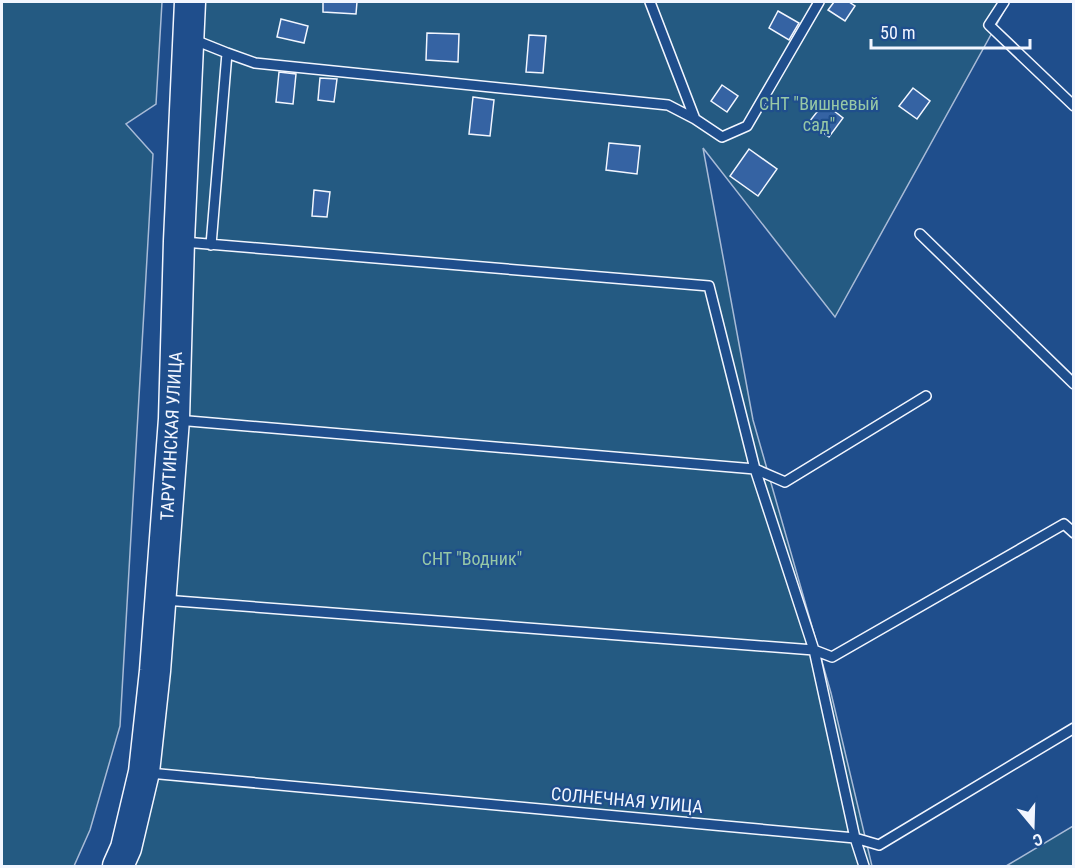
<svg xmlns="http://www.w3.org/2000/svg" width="1075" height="868" font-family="'Roboto Condensed',sans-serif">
<rect width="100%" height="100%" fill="#1f4e8c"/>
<path fill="#245a82" stroke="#a8bbd7" stroke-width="1.5" d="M2,2H162L156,104L126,124L153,154L120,726L90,830L74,866H2Z
M202,2H1009L835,317L703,148L753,420L831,693L872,866H119L126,848Z
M1073,826V866H1006Z"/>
<path fill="#3563a3" stroke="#f2f6ff" stroke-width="1.5" d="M323,2H357L356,14L323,12Z
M834,2H849L855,6L845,21L828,10Z
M778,11L799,23L789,40L769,28Z
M281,19L308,26L304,43L277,37Z
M427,33L459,34L458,62L426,60Z
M529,35L546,36L543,73L526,72Z
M279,72L296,74L293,104L276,102Z
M320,78L337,79L334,102L318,100Z
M722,85L738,96L727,112L711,101Z
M913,88L930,101L917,119L899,106Z
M473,97L494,100L490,136L469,134Z
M824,103L843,118L829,137L809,122Z
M609,143L640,146L637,174L606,170Z
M749,149L777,169L758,196L730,176Z
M314,190L330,192L327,217L312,216Z"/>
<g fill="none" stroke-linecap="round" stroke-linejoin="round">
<defs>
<path id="lane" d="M650,2L695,119L722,137L747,126L819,2
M1004,2L989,25L1074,106
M192,39L227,53L255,63L668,105L695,119
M920,234L1074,384
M184,242L709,286L755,469L814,650L855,838L864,866
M211,245L227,53
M177,420L755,469L785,482L926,396
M164,600L814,650L832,657L1064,524L1074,533
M149,773L855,838L879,845L1074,728"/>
<path id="primary" d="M118,866L126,848L144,772L155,671L174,419L179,241L190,2"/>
</defs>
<use href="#lane" stroke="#f2f6ff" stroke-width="12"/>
<use href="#primary" stroke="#f2f6ff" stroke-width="33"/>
<use href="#lane" stroke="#1f4e8c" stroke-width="9"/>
<use href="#primary" stroke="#1f4e8c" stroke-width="30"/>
</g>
<g text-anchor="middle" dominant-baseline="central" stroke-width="4.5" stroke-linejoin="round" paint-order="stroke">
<g font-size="18" fill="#97c8a6" stroke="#1f4e8c">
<text x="819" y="103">СНТ "Вишневый<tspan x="819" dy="21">сад"</tspan></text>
<text x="472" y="558">СНТ "Водник"</text>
</g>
<g font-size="18" fill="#f2f6ff" stroke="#1f4e8c">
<text transform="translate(171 436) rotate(-87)">ТАРУТИНСКАЯ УЛИЦА</text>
<text transform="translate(627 800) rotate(5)">СОЛНЕЧНАЯ УЛИЦА</text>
</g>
</g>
<rect width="1075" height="868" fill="none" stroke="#f2f6ff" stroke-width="6"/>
<g transform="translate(1033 826) rotate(161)" stroke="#1f4e8c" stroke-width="4.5" paint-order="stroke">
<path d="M0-4.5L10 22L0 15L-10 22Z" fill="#f2f6ff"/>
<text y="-9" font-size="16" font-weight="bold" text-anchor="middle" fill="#f2f6ff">С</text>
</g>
<path d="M871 39v9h159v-9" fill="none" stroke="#f2f6ff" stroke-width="3"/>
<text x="880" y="39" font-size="18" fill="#f2f6ff" stroke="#1f4e8c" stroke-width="4.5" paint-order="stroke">50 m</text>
</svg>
